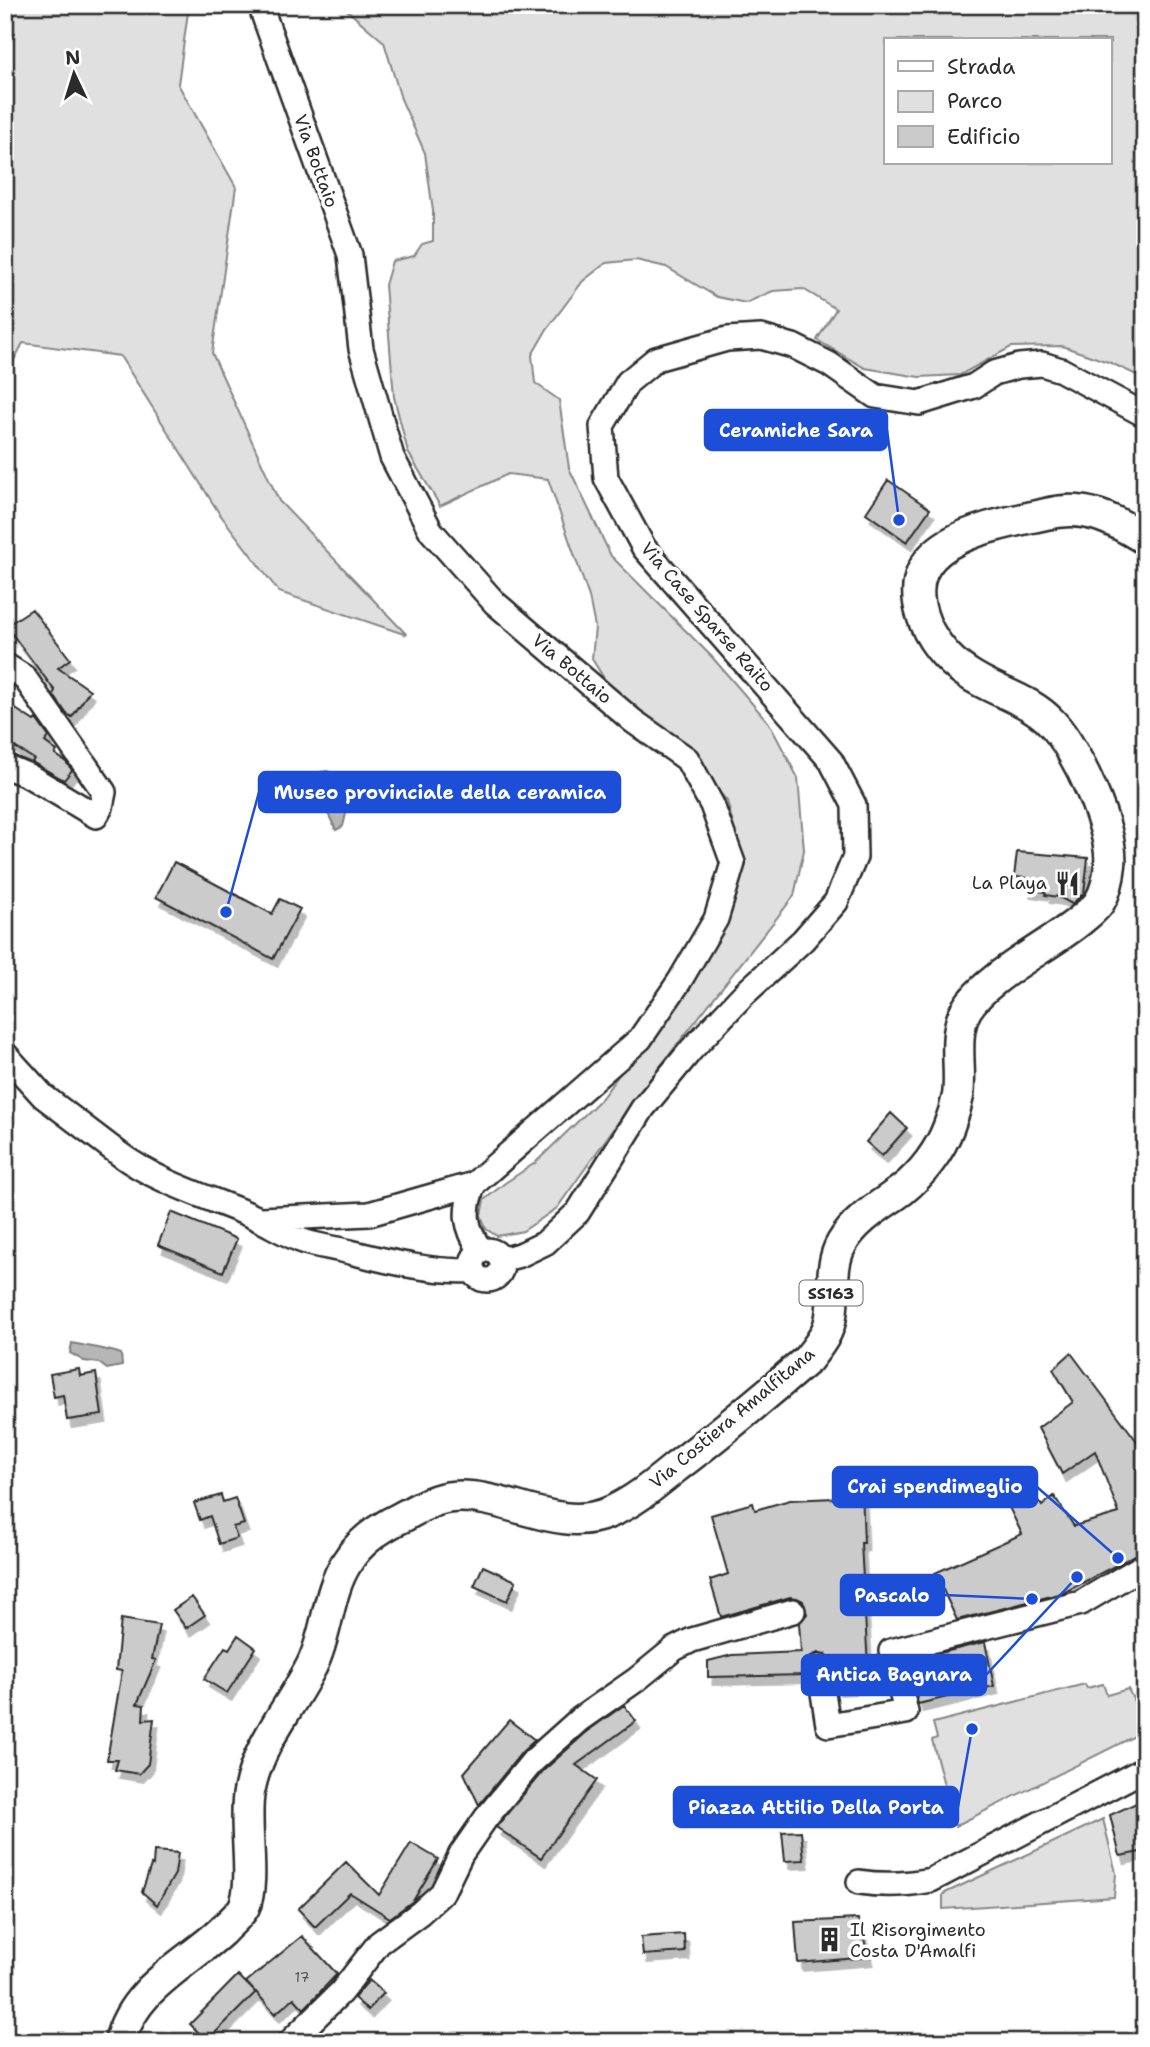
<svg xmlns="http://www.w3.org/2000/svg" width="1150" height="2047" font-family="'Shantell Sans',sans-serif">
<defs>
<filter id="shadow"><feDropShadow dx="4.5" dy="8" stdDeviation="0" flood-color="#0004"/></filter>
</defs>
<rect width="100%" height="100%" fill="#fff"/>
<filter id="ink" filterUnits="userSpaceOnUse"><feTurbulence type="fractalNoise" baseFrequency=".0143" numOctaves="2"/><feDisplacementMap in="SourceGraphic" scale="14" xChannelSelector="R" yChannelSelector="G"/><feConvolveMatrix kernelMatrix="1 2 1 2 8 2 1 2 1" color-interpolation-filters="sRGB"/></filter>
<g filter="url(#ink)">
<path fill="#e0e0e0" stroke="#868686" stroke-width="2" fill-rule="evenodd" d="M5,5H189L178,84L236,187L212,353L279,501L407,635L279,592L219,513L120,356L23,343L5,377Z
M341,5H1145V379L1111,363L1062,346L1011,347L960,375L919,377L865,368L817,340L836,309L803,289L773,291L746,303L717,297L666,267L636,260L606,263L583,281L547,329L532,355L535,383L559,400L569,468L611,556L712,657L769,723L798,778L804,850L794,896L636,1097L557,1208L523,1231L497,1236L486,1229L481,1215L484,1200L505,1183L535,1163L601,1099L652,1030L738,844L727,801L670,735L607,683L592,659L595,627L589,597L548,479L508,474L440,506L408,452L394,397L385,285L392,261L414,256L422,244L433,241V211L425,153L401,99L384,42ZM886,40H1110V163H886Z
M1085,1684L1087,1688L1103,1684L1107,1695L1128,1689L1145,1723V1731L955,1826L932,1740L937,1738L933,1723Z
M1103,1819L1116,1873L1114,1897L943,1909V1894Z"/>
<path fill="#b6b6b6" stroke="#7e7e7e" stroke-width="2" d="M327,771L335,775L338,799L346,814L343,826L336,830L312,780L321,772Z
M72,1343C89,1347 104,1348 121,1354L122,1366L107,1369L99,1363L84,1361L70,1353Z"/>
<path fill="#cbcbcb" stroke="#2b2b2b" stroke-width="2" filter="url(#shadow)" d="M888,480L930,509L907,542L866,513Z
M32,609L70,659L58,668L90,690L72,717L66,713L53,694L55,691L6,626Z
M5,702L34,721L36,719L49,737L45,742L57,751L55,754L66,762L72,770L64,780L32,762L34,759L5,741Z
M1017,852L1088,858L1084,893L1072,904L1059,897L1045,895L1046,892L1026,889L1027,878L1014,877Z
M174,862L272,914L280,899L300,909L273,959L156,897Z
M891,1113L907,1128L882,1156L866,1142Z
M171,1212L237,1239L223,1272L158,1245Z
M1071,1353L1145,1452V1550L1063,1593L957,1620L935,1573L1022,1534L1004,1497L1027,1486L1042,1506L1054,1496L1074,1526L1119,1513L1095,1451L1062,1474L1038,1428L1073,1402L1053,1369Z
M79,1369L80,1376L96,1373L102,1415L67,1420L63,1395L54,1397L50,1374Z
M862,1489L864,1543H861L869,1685L836,1687L830,1659L825,1654L818,1653L811,1656L806,1661V1675L708,1677V1661L732,1655L801,1652L799,1623L807,1614L803,1601L797,1598L790,1597L721,1617L710,1580L728,1574L711,1515L753,1503L755,1510L790,1500L834,1498V1490Z
M221,1495L223,1502L235,1498L244,1524L233,1527L237,1538L219,1544L210,1516L200,1520L194,1503Z
M483,1566L516,1581L507,1601L474,1586Z
M192,1597L205,1615L186,1628L173,1610Z
M121,1619L159,1625L152,1659L156,1660L137,1704L144,1705L143,1720L154,1719L148,1764L139,1774L115,1770L118,1760H107L122,1671L116,1670Z
M238,1635L256,1648L227,1693L204,1679L225,1647L229,1649Z
M985,1642L994,1686L918,1704L908,1661Z
M624,1705L636,1721L576,1765L597,1780L541,1858L496,1827L543,1771L589,1730Z
M509,1720L535,1740L522,1752L479,1805L464,1773Z
M1145,1799V1851L1120,1856L1110,1815Z
M801,1831L804,1860L785,1861L782,1832Z
M411,1843L438,1859L413,1901L390,1918L350,1893L315,1927L298,1909L346,1862L379,1895Z
M154,1851L178,1853L175,1874L157,1905L142,1892L151,1865L153,1866Z
M858,1919L869,1957L798,1963L795,1922Z
M684,1934L685,1952L643,1955L641,1937Z
M302,1936L337,1974L304,2009L294,1998L275,2014L256,1992L207,2041L190,2024L238,1975L255,1992L246,1982Z
M369,1980L384,1993L368,2010L354,1998Z"/>
<g fill="none" stroke-linecap="round" stroke-linejoin="round">
<defs>
<path id="minor" d="M260,5L350,255L361,349L392,457L431,531L495,603L633,721L687,759L712,805L733,863L716,919L679,982L640,1039L474,1184C463,1211 465,1227 481,1251
M5,665L24,677L104,792L101,807L96,816L29,776L5,766
M5,1054L43,1096L118,1153C152,1179 198,1194 238,1210C260,1218 279,1231 300,1240C313,1245 328,1247 342,1250C379,1259 435,1274 473,1270
M261,1219L369,1214L474,1184
M472 1265a15 15 0 1 1 30 0a15 15 0 1 1-30 0Z
M501,1260L520,1255L545,1243L578,1212L643,1108L691,1050L743,995L803,940L836,902L855,857L854,805L831,761L644,548L606,478L602,426L628,382L656,359L727,339L761,337L793,346L829,364L875,396L919,403L974,386L994,373L1019,366L1042,364L1061,370L1145,415
M819,1667L828,1725L906,1712L891,1651L1081,1603L1145,1565
M859,1882C884,1886 906,1885 931,1880L1145,1769
M290,2042L341,1992L379,1943L420,1913L442,1893L461,1854L486,1818L533,1761L580,1719L636,1680L674,1649L692,1640L793,1611"/>
<path id="major" d="M120,2042C132,1989 185,1965 222,1931C229,1923 239,1916 244,1907C256,1882 243,1823 249,1792C258,1743 290,1709 312,1665C328,1633 327,1593 347,1562C359,1542 381,1527 402,1517C417,1509 435,1498 452,1497C504,1492 557,1534 608,1513C634,1502 655,1484 676,1467C721,1433 765,1396 808,1359C818,1346 829,1333 831,1316C835,1292 829,1265 842,1243C856,1219 880,1206 902,1190C922,1174 940,1151 949,1126C953,1116 956,1106 958,1096C962,1068 952,1036 966,1010C986,976 1052,945 1083,918C1089,913 1097,907 1100,901C1106,891 1109,875 1110,865C1114,830 1076,748 1052,723C1029,698 994,692 967,673C947,660 929,638 922,615C898,538 994,526 1046,514C1085,504 1113,519 1145,539"/>
</defs>
<use href="#minor" stroke="#2b2b2b" stroke-width="28"/>
<use href="#major" stroke="#2b2b2b" stroke-width="35"/>
<use href="#minor" stroke="#fff" stroke-width="23"/>
<use href="#major" stroke="#fff" stroke-width="30"/>
</g>
</g>
<defs>
<symbol id="restaurant-bare" viewBox="-9 -9 18 18"><path d="M-5-6h1v4h1v-4h1v4h1v-4h1v5L-1.5 .5V6h-2V.5L-5-1ZM5-6V6H3V1.5H1.5Q1.5-4 5-6Z" fill="#2b2b2b" stroke="#fff" stroke-width="2.5" paint-order="stroke"/></symbol>
<symbol id="building-bare" viewBox="-9 -9 18 18"><path d="M-4-6H4V6H1V3H-1V6H-4ZM-2.5-4.3h1.7v1.8h-1.7ZM.8-4.3h1.7v1.8H.8ZM-2.5-1h1.7V.8h-1.7ZM.8-1h1.7V.8H.8Z" fill="#2b2b2b" stroke="#fff" stroke-width="2.5" paint-order="stroke"/></symbol>
</defs>
<g fill-rule="evenodd">
<use href="#restaurant-bare" x="1050" y="866" width="35" height="35"/>
<use href="#building-bare" x="812" y="1922" width="35" height="35"/>
</g>
<g text-anchor="middle" dominant-baseline="central" stroke-width="7" stroke-linejoin="round" paint-order="stroke">
<g font-size="14" fill="#535353">
<text x="302" y="1977">17</text>
</g>
<rect fill="#fff" stroke="#6b6b6b" stroke-width="2" x="799.5" y="1280.5" width="63" height="25" rx="5"/>
<g font-size="16" font-weight="bold" fill="#2b2b2b">
<text x="831" y="1293">SS163</text>
</g>
<g font-size="18" fill="#2b2b2b" stroke="#fff">
<text transform="translate(316 161) rotate(70)">Via Bottaio</text>
<text transform="translate(707 617) rotate(49)">Via Case Sparse Raito</text>
<text transform="translate(572 669) rotate(40)">Via Bottaio</text>
<text transform="translate(732 1418) rotate(-40)">Via Costiera Amalfitana</text>
</g>
<g font-size="18" fill="#2b2b2b" stroke="#fff" text-anchor="end">
<text x="1047" y="883">La Playa</text>
<text x="850" y="1930" text-anchor="start">Il Risorgimento<tspan x="850" dy="21">Costa D'Amalfi</tspan></text>
</g>
</g>
<path fill="none" stroke="#1d4ed8" stroke-width="2.5" d="M899 520L887 430M226 912L259 792M1118 1558L1037 1487M1032 1599L944 1595M1077 1577L986 1675M972 1729L958 1807"/>
<g fill="#1d4ed8" stroke="#fff" stroke-width="2.5">
<circle cx="899" cy="520" r="7"/>
<circle cx="226" cy="912" r="7"/>
<circle cx="1118" cy="1558" r="7"/>
<circle cx="1032" cy="1599" r="7"/>
<circle cx="1077" cy="1577" r="7"/>
<circle cx="972" cy="1729" r="7"/>
</g>
<g fill="#1d4ed8" stroke="#1d4ed8" stroke-width="2.5">
<rect x="705" y="410" width="182" height="40" rx="7"/>
<rect x="259" y="772" width="361" height="40" rx="7"/>
<rect x="833" y="1467" width="204" height="40" rx="7"/>
<rect x="841" y="1575" width="103" height="40" rx="7"/>
<rect x="802" y="1655" width="184" height="40" rx="7"/>
<rect x="674" y="1787" width="284" height="40" rx="7"/>
</g>
<g font-size="19" text-anchor="middle" font-weight="bold" fill="#fff">
<text x="796" y="437">Ceramiche Sara</text>
<text x="440" y="799">Museo provinciale della ceramica</text>
<text x="935" y="1493">Crai spendimeglio</text>
<text x="892" y="1602">Pascalo</text>
<text x="894" y="1681">Antica Bagnara</text>
<text x="816" y="1814">Piazza Attilio Della Porta</text>
</g>
<rect width="1150" height="2047" fill="none" stroke="#fff" stroke-width="28"/>
<rect x="14" y="14" width="1122" height="2019" fill="none" stroke="#2b2b2b" stroke-width="2.5" filter="url(#ink)"/>
<rect x="884" y="38" width="228" height="126" fill="#ffffff" stroke="#aaaaaa" stroke-width="2"/>
<rect x="898" y="61" width="35" height="10" fill="#ffffff" stroke="#aaaaaa" stroke-width="2"/>
<text x="947" y="74" font-size="21" fill="#2b2b2b">Strada</text>
<rect x="898" y="91" width="35" height="21" fill="#e0e0e0" stroke="#aaaaaa" stroke-width="2"/>
<text x="947" y="108" font-size="21" fill="#2b2b2b">Parco</text>
<rect x="898" y="126" width="35" height="21" fill="#cbcbcb" stroke="#aaaaaa" stroke-width="2"/>
<text x="947" y="144" font-size="21" fill="#2b2b2b">Edificio</text>
<g transform="translate(74 74) rotate(356)" stroke="#ffffff" stroke-width="5" paint-order="stroke">
<path d="M0-5L12 26L0 18L-12 26Z" fill="#2b2b2b"/>
<text y="-10" font-size="19" font-weight="bold" text-anchor="middle" fill="#2b2b2b">N</text>
</g>
</svg>
